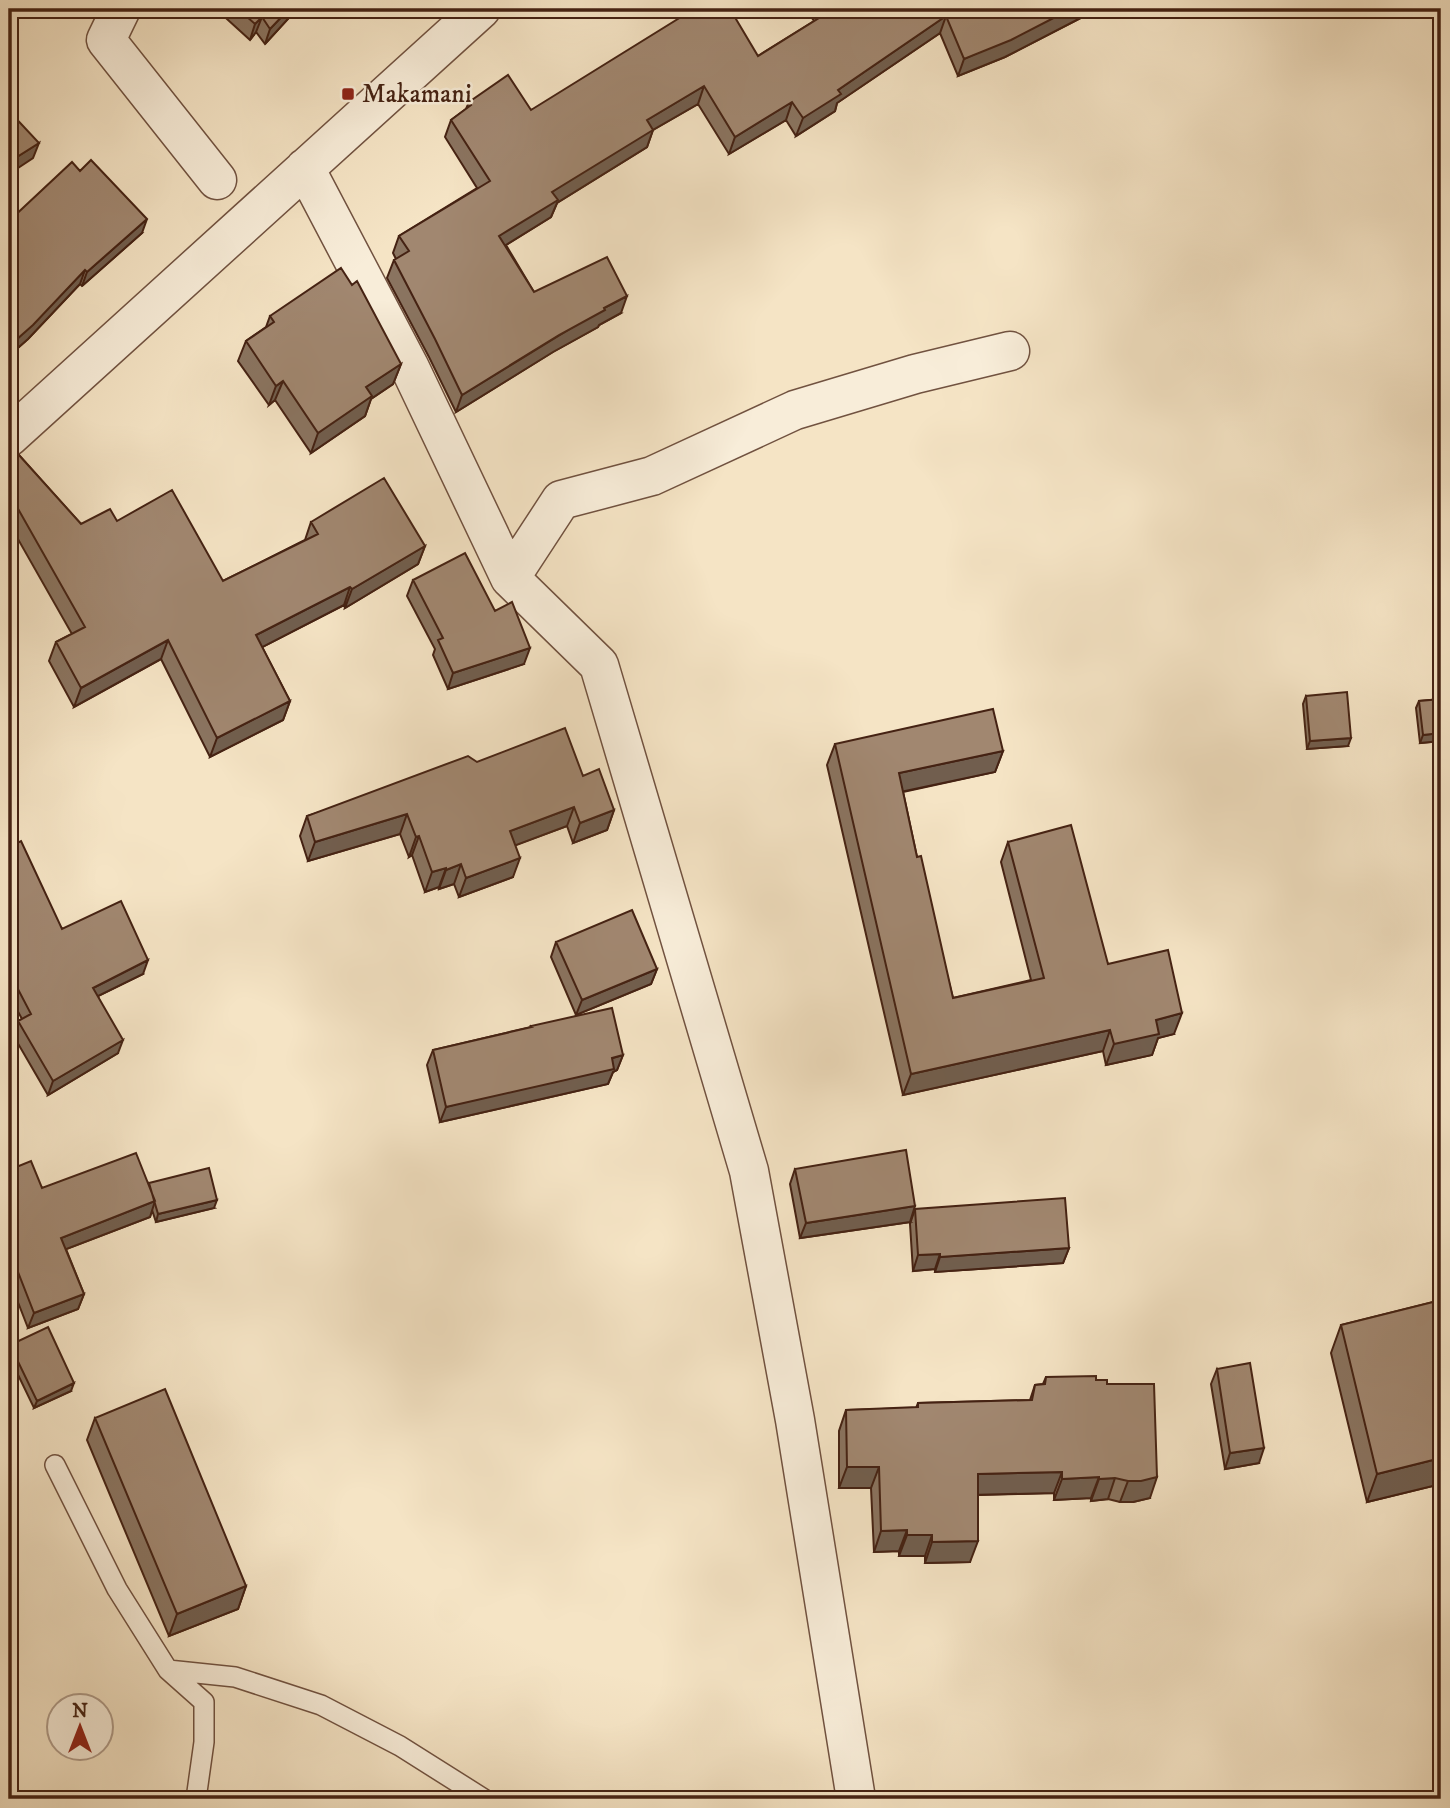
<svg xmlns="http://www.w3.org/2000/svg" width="1450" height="1808" font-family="'IM FELL DW Pica',serif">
<rect width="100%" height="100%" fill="#f5e4c5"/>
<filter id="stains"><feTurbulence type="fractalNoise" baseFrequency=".00286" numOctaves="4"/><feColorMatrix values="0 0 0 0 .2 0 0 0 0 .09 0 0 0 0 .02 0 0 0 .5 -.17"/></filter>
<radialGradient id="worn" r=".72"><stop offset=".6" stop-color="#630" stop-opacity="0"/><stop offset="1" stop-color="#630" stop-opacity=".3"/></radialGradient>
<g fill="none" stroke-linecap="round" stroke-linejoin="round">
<defs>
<path id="lane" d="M55,1465L117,1589L168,1670L204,1702V1742L196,1799
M168,1670L235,1677L321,1705L400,1746L484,1799"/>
<path id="street" d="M121,9L106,40L217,180
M305,168L409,366L510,578L599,665L749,1171L795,1420L856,1799
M9,437L481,9
M510,578L561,500L652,476L795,410L915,374L1010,351"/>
</defs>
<use href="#lane" stroke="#715240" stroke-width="22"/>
<use href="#street" stroke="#715240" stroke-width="41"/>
<use href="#lane" stroke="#f8edd9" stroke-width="19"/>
<use href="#street" stroke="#f8edd9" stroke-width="38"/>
</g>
<path fill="#8a7460" stroke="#452213" stroke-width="2" d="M216,9H297L265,44L256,32L250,40Z
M806,9H1098L1005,57L958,76L940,33L837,103L835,111L796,136L786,120L729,154L698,104L653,130L647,147L557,203L551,217L506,245L534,292L621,313L599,325L598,327L553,352L456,412L429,357L387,278L394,260L396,259L393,253L399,236L477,188L445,137L451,120L466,109L469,102L531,110L758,56L814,21Z
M9,221L142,233L82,286L80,284L28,339L11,354L9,351Z
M270,316L401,364L393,384L371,399L365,416L311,453L275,400L269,405L238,361L246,341L266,327Z
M9,444L81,524L117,521L223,581L305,540L311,522L425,546L418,564L345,608L344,605L262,647L290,701L283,720L210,757L161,659L74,707L49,661L56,642L72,634L10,525L9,527Z
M413,580L495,611L524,664L448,689L433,655L435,649L407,596Z
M1306,696L1348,746L1307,749L1303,704Z
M1441,699V741L1420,743L1416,708L1419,701Z
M835,744L1003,751L995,772L903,792L917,857L953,998L1031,980L1001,862L1008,842L1108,964L1174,1034L1158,1038L1152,1055L1106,1065L1103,1051L903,1095L827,765Z
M477,762L583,776L614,810L607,830L573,843L567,826L515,845L513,877L459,897L454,884L439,889V887L425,892L412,855L409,857L400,834L308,861L300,836L307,816Z
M9,847L62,929L143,974L98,996L118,1053L48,1095L13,1035L18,1021L22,1019L9,995Z
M556,942L657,969L651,984L576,1015L551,957Z
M531,1026L623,1055L617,1070L613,1072L608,1084L440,1122L427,1065L433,1050L531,1027Z
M795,1169L910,1222L800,1238L790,1184Z
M9,1170L42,1188L149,1185V1183L214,1208L156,1222L152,1210L150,1217L66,1249L84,1294L78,1309L28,1328L9,1279Z
M915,1209L1069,1248L1063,1263L935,1272V1269L913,1271L910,1224Z
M1441,1300V1484L1367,1502L1331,1353L1341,1325Z
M10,1345L71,1391L34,1408L9,1356Z
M1217,1369L1259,1463L1225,1469L1211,1384Z
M1046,1377L1096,1380L1107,1384L1150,1498L1133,1502H1120L1108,1499L1091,1501V1498L1054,1500V1493L978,1495L970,1562L925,1563V1556H899V1551L874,1552L871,1488H839V1431L846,1410L916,1408L918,1403L1030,1400L1035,1385L1043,1384Z
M95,1418L246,1586L238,1609L169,1636L87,1440Z"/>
<path fill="#715e4e" stroke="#452213" stroke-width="2" d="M289,9H297L265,44L270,29Z
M1071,9H1098L1005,57L958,76L964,59Z
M946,16L940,33L837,103L835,111L796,136L803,118L838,90Z
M262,17L256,32L250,40L255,24Z
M704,86L698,104L653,130L647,147L557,203L551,217L493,253L499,236L552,192L647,120Z
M792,102L786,120L729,154L735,137Z
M39,143L33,158L9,174V162Z
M147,219L142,233L82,286L87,272Z
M85,270L80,284L28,339L11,354L16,340Z
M627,296L621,313L599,325L598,327L553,352L456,412L462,395L604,308Z
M401,364L393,384L371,399L365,416L311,453L318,433L366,387Z
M283,381L275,400L269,405L276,386Z
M17,507L10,525L9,527V514Z
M425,546L418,564L345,608L352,589Z
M350,587L344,605L249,654L256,635Z
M168,640L161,659L74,707L81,688Z
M530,648L524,664L448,689L453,673Z
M290,701L283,720L210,757L217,738Z
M1441,733V741L1420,743L1423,735Z
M1351,738L1348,746L1307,749L1310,741Z
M1003,751L995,772L891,794L899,773Z
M574,807L567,826L503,850L510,831Z
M614,810L607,830L573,843L580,823Z
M407,814L400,834L308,861L315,842Z
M419,836L412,855L409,857L416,837Z
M520,858L513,877L459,897L466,878Z
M461,864L454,884L439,889L446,870Z
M446,868L439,887L425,892L432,872Z
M148,960L143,974L88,1001L93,988Z
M657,969L651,984L576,1015L582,1000Z
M1182,1013L1174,1034L1158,1038L1152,1055L1106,1065L1114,1044L1156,1020Z
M1110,1030L1103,1051L903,1095L911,1074Z
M123,1040L118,1053L48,1095L53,1081Z
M623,1055L617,1070L613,1072L608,1084L440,1122L446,1107Z
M217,1200L214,1208L156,1222L158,1214Z
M155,1201L150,1217L56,1253L61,1238Z
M915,1206L910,1222L800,1238L806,1223Z
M1069,1248L1063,1263L935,1272L940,1257Z
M940,1254L935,1269L913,1271L918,1255Z
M84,1294L78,1309L28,1328L34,1313Z
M74,1383L71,1391L34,1408L37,1401Z
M1264,1448L1259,1463L1225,1469L1230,1453Z
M1441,1458V1484L1367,1502L1377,1474Z
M847,1467H879L871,1488H839Z
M1062,1472L1054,1493L970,1495L978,1474Z
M1099,1477L1091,1498L1054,1500L1062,1479Z
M1157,1477L1150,1498L1133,1502H1120L1128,1481Z
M1115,1478L1108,1499L1091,1501L1099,1479Z
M907,1530L899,1551L874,1552L881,1531Z
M907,1535H932L925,1556H899Z
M978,1541L970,1562L925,1563L932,1542Z
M246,1586L238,1609L169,1636L177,1614Z"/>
<path fill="#a18770" stroke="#452213" stroke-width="2" d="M238,9H289L270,29L262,17L255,24Z
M694,9H730L758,56L827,13L824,9H1071L1011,40L964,59L946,16L838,90L841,94L803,118L792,102L735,137L704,86L647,120L653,130L552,192L558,200L499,236L534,292L607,257L627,296L604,308L605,310L559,335L462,395L435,339L394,260L409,251L399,236L490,181L451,120L471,105L469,102L508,75L531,110Z
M9,111L39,143L9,162Z
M91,160L147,219L87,272L85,270L33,325L16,340L9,332V221L72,162L80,171Z
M341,268L352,285L357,281L401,364L366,387L372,396L318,433L283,381L276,386L246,341L274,322L270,316Z
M9,444L81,524L110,509L117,521L172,490L223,581L318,534L311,522L384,478L425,546L352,589L350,587L256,635L290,701L217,738L168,640L81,688L56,642L85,627L17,507L9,514Z
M465,553L495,611L512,602L530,648L453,673L438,640L443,638L413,580Z
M1347,692L1351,738L1310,741L1306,696Z
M1441,699V733L1423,735L1419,701Z
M993,709L1003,751L899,773L917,857L921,856L953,998L1044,978L1008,842L1071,825L1108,964L1168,950L1182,1013L1156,1020L1159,1034L1114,1044L1110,1030L911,1074L835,744Z
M565,728L583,776L599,769L614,810L580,823L574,807L510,831L520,858L466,878L461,864L446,870V868L432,872L419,836L416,837L407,814L315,842L307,816L468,756L477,762Z
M21,841L62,929L121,901L148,960L93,988L123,1040L53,1081L18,1021L31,1014L9,972V847Z
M632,910L657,969L582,1000L556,942Z
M612,1008L623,1055L612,1058L614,1069L446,1107L433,1050L532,1027L531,1026Z
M906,1150L915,1206L806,1223L795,1169Z
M136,1153L155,1201L61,1238L84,1294L34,1313L9,1249V1170L31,1161L42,1188Z
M209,1168L217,1200L158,1214L149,1183Z
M1065,1198L1069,1248L940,1257V1254L918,1255L915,1209Z
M1441,1300V1458L1377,1474L1341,1325Z
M48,1327L74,1383L37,1401L10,1345Z
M1250,1363L1264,1448L1230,1453L1217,1369Z
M1096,1376V1380H1107V1384H1154L1157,1477L1141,1481H1128L1115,1478L1099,1479V1477L1062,1479V1472L978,1474V1541L932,1542V1535H907V1530L881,1531L879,1467H847L846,1410L918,1407V1403L1032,1400L1035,1385L1045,1384L1046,1377Z
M165,1389L246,1586L177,1614L95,1418Z"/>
<rect fill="#8f2418" stroke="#f8edd9" stroke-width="2.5" x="341" y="87" width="14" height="14" rx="3.5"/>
<g text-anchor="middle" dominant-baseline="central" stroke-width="5" stroke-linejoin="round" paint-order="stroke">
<g font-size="26" fill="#452213" stroke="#f8edd9" text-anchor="start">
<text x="362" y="94">Makamani</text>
</g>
</g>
<rect width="1450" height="1808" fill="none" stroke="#f5e4c5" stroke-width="35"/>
<rect x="10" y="10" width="1429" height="1787" fill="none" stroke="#452213" stroke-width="3.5"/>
<rect x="18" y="18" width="1415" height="1773" fill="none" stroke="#452213" stroke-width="2"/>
<g transform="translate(80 1727)"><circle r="33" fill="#f8edd9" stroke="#b09c8a" stroke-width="2"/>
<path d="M0-5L12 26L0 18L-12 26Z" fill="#8f2418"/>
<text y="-10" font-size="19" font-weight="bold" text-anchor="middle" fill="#452213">N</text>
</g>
<rect width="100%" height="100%" filter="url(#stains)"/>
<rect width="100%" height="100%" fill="url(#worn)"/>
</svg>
